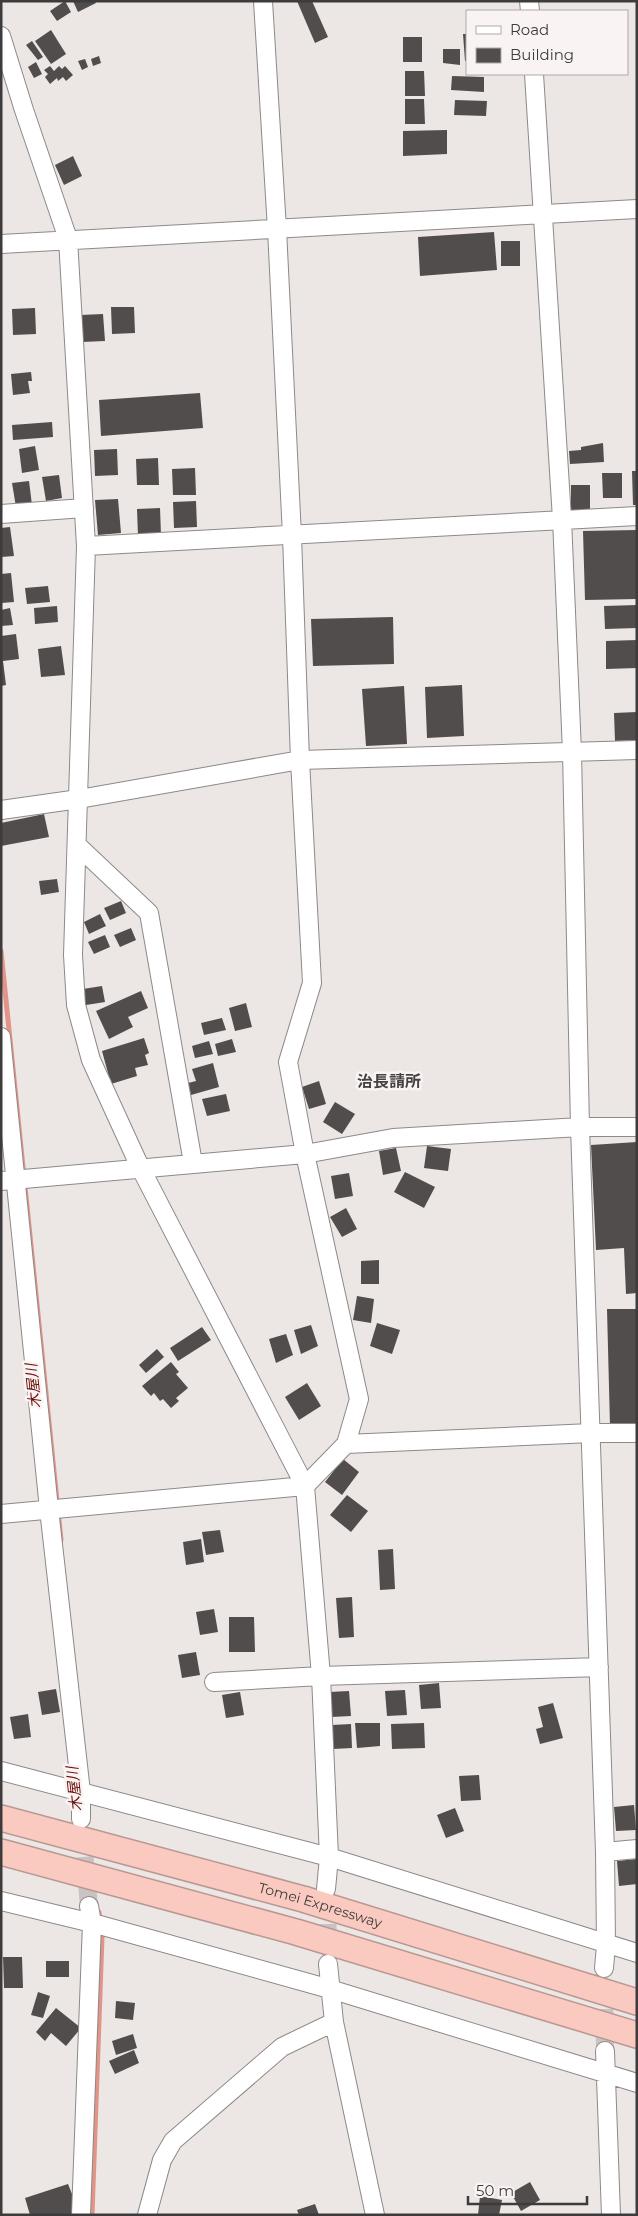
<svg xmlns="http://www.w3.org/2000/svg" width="638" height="2216" font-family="Montserrat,'Noto Sans JP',sans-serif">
<rect width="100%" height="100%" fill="#ece6e5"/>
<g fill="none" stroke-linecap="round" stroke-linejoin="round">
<path stroke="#e39488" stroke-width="5" d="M1,951L61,1540
M92,2215L102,1937L99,1912"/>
</g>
<path fill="#514d4c" d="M65,1L71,12L57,21L50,11Z
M73,1H95L96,3L78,12Z
M297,1H312L328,37L315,43Z
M51,30L66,54L51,64L35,41Z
M463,34H467V61H465Z
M403,37H422V62H403Z
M32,41L43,57L38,60L26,45Z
M443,49H460V65L443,63Z
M99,56L101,63L93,66L91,59Z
M85,59L88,67L82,70L78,61Z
M36,62L42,74L34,78L28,67Z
M50,66L54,71L59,66L62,69L65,66L73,75L66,81L63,77L58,81L57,78L50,84L45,77L48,74L44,70Z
M405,71H424L425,96H405Z
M452,76L484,77V92L451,90Z
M405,99H424L425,124H405Z
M455,100L487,101L486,116L454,115Z
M447,130V154L403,156V131Z
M73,156L82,176L64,185L55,165Z
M494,232L497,270L420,276L418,237Z
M501,241H520V266H501Z
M111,307H134L135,333L112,334Z
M35,308L36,334L13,335L12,309Z
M103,314L105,341L82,342L81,315Z
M31,372L32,381H28L30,393L13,395L11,374Z
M200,393L203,428L101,436L99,400Z
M52,422L53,437L13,440L12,425Z
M603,443L604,462L570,464L569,451L581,450V447Z
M35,446L39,470L22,473L19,449Z
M117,449L118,475L95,476L94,450Z
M158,458L159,485H137L136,459Z
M195,468L196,495H173L172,469Z
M632,471H637V505H633Z
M602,473H622V498H603Z
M59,475L62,498L46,501L42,477Z
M29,481L32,505L16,507L12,483Z
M571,485H590V510H571Z
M118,499L121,533L98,535L95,500Z
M196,501L197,527L174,528L173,502Z
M160,508L161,535L138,536L137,509Z
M10,527L14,556L1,557V528Z
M637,530V599L585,600L583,531Z
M11,573L14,602L1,603V574Z
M48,586L50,602L27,604L25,588Z
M637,605V628L605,629L604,606Z
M57,606L58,622L35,624L34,608Z
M10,608L13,625L1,626V610Z
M393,617L394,664L313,666L311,619Z
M16,634L19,659L3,661L6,685L1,686V636Z
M637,640V668L606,669V641Z
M61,646L65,675L41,677L38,649Z
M462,685L464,736L427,738L425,687Z
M404,686L407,744L366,746L362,689Z
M637,712V740L615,741L614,713Z
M44,814L49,837L1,846V823Z
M57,879L59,892L41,895L39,881Z
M121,901L126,913L110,920L104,908Z
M100,914L106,926L89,934L84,922Z
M131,928L136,940L120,947L114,935Z
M105,935L110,947L94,954L88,942Z
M102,986L105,1002L86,1005L83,989Z
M141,991L148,1008L128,1017L133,1027L109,1039L96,1011Z
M246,1003L252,1027L235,1031L229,1008Z
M222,1018L226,1030L204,1035L201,1023Z
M144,1038L149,1053L145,1055L148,1065L135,1068L137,1076L111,1084L102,1051Z
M232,1039L236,1052L218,1056L215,1044Z
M209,1041L213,1054L195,1058L192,1046Z
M213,1063L219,1087L191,1095L188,1083L196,1081L192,1069Z
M319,1081L326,1104L309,1109L302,1087Z
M226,1094L230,1111L207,1116L202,1099Z
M335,1102L355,1114L342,1134L323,1122Z
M637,1142V1293L626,1294L624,1248L596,1250L591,1145Z
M427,1146L451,1149L448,1171L424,1168Z
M396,1148L401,1171L383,1175L379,1151Z
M405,1172L435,1187L424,1208L394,1192Z
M349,1173L353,1196L335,1199L331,1176Z
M346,1208L357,1229L342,1237L330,1217Z
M379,1260V1284H361V1261Z
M357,1296L374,1299L371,1323L353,1320Z
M607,1309H637V1426H610Z
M377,1323L400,1330L392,1354L370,1346Z
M311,1325L318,1346L301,1354L294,1330Z
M202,1327L211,1340L178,1361L170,1348Z
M286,1334L293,1355L276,1363L269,1339Z
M157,1349L164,1357L146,1373L139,1365Z
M171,1362L179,1372L176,1374L188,1388L176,1398L179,1401L171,1408L163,1399L160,1401L154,1393L151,1396L142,1386Z
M307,1383L321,1406L299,1420L285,1397Z
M343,1459L359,1472L342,1495L325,1482Z
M347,1495L368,1511L351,1532L330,1515Z
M220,1530L224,1552L206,1555L202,1532Z
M201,1539L204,1562L186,1565L183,1542Z
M393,1549L395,1589L380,1590L378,1550Z
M352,1597L354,1637L339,1638L336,1598Z
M214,1609L218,1632L200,1635L196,1612Z
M229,1617H254L255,1652H229Z
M196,1652L200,1675L182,1678L178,1655Z
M439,1683L441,1708L421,1709L419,1685Z
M56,1689L60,1712L42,1715L38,1692Z
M405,1690L407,1715L387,1716L385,1691Z
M349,1691L351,1716L331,1717L329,1692Z
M240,1692L244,1715L226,1718L222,1695Z
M553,1703L563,1738L540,1744L536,1729L543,1727L538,1707Z
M28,1714L31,1737L14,1739L10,1717Z
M355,1723H380V1746L357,1748Z
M424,1723L425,1748L392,1749L391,1724Z
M351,1724L352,1748L333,1749L332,1725Z
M479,1775L481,1800L461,1801L459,1776Z
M634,1805L636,1830L616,1831L614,1807Z
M455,1808L464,1831L446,1838L437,1815Z
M637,1859V1884L619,1886L617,1861Z
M3,1957H22L23,1988H4Z
M46,1961H69V1977H46Z
M38,1992L50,1996L43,2018L31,2015Z
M116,2001L135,2003L133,2020L115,2018Z
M56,2008L81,2028L66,2046L51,2033L45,2041L36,2032Z
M133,2034L137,2048L116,2055L112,2041Z
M134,2050L139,2063L115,2074L109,2061Z
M530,2182L540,2200L521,2211L511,2193Z
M68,2184L76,2204L75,2215H30L25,2198Z
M480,2196L502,2200L499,2215H478Z
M315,2204L319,2215H299L297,2210Z"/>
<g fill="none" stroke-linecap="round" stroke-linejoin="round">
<path stroke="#c9c4c3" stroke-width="18" stroke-dasharray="18 9" stroke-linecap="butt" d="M82,1830L89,1906
M327,1897L328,1951
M604,1982L605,2051"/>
<defs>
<path id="minor" d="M529,1L530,11
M1,36L24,110L68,239L86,546L73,955L76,1005L91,1060L140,1167L305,1486L321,1676L329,1857L326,1889
M534,74L562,519L572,752L580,1127L605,1852L606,1945L604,1968
M1,244L637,209
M1,514L84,508
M86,546L637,516
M1,810L79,799L300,760L637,750
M77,845L149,913L193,1163
M1,1037L49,1509L81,1792V1819
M1,1181L305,1154L393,1138L580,1127H637
M346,1444L591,1433H637
M1,1514L305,1486L346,1444L359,1399L305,1154L288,1062L312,983L300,760L292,536L277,229L263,1
M214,1682L321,1676L599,1667
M1,1771L329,1857L637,1953
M605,1852L637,1849
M1,1901L96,1924L330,1989L637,2083
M328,1964L334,2022L375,2215
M605,2051L611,2215
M81,2215L92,1923L89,1906
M147,2215L162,2160L173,2141L282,2047L334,2022"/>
<g id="highway">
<path id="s1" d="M1,1818L303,1899L637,2002"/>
<path d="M1,1852L296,1932L637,2035"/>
</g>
</defs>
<use href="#minor" stroke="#8e8988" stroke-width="20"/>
<use href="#highway" stroke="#b89892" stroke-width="28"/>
<use href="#minor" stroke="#fff" stroke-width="18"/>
<use href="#highway" stroke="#facac1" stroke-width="25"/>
</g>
<g text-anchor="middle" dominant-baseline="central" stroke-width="5" stroke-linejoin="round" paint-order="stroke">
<g font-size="14" fill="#3d3b3b" stroke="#f9f4f3">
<text stroke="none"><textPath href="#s1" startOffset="331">Tomei Expressway</textPath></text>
</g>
<g font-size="15" font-style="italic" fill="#6b0d08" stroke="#f9f4f3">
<text transform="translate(33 1386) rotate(-96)">木屋川</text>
<text transform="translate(74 1789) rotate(-96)">木屋川</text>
</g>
<g font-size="16" font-weight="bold" fill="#464241" stroke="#f9f4f3">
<text x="389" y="1081">治長請所</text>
</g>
</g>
<rect width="638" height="2216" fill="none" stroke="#3d3b3b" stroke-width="5"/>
<rect x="466" y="10" width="162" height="65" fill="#f9f4f3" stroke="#aeaaa9"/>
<rect x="476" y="26" width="25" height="8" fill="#ffffff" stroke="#aeaaa9"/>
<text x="510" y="35" font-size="15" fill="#3d3b3b">Road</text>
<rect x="476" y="48" width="25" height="15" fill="#514d4c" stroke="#aeaaa9"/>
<text x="510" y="60" font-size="15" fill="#3d3b3b">Building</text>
<path d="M468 2196v8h119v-8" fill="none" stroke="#3d3b3b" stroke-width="2.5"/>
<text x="476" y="2196" font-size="15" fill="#3d3b3b" stroke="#f9f4f3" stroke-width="4" paint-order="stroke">50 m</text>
</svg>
